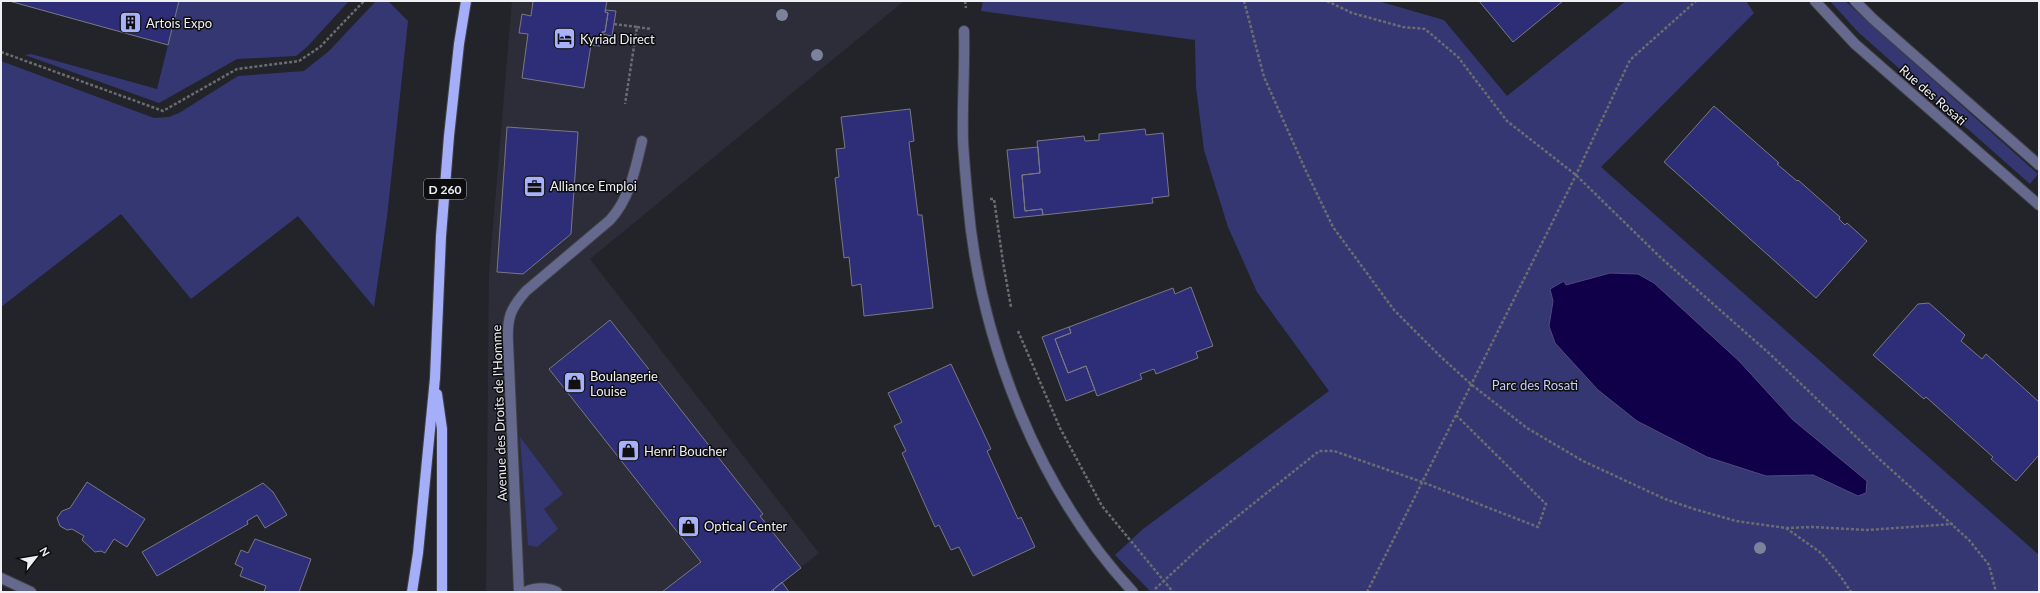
<svg xmlns="http://www.w3.org/2000/svg" width="2040" height="593" font-family="Lato,sans-serif">
<rect width="100%" height="100%" fill="#23242a"/>
<path fill="#2c2d39" d="M512,1H904L590,259L819,553L770,592H486L489,273Z"/>
<path fill="#353772" d="M179,1H349L307,47L296,56L237,59L159,103L25,55L31,54L157,89Z
M376,1H388L408,21L387,217L374,307L298,216L191,299L121,214L1,307V61L154,118L169,117L179,113L238,76L304,71L329,51Z
M983,1H1378L1444,20L1507,96L1626,1H1746L1754,13L1601,167L2039,555V592H1151L1115,555L1143,529L1329,391L1257,292L1228,227L1204,150L1196,87L1195,40L981,11Z
M1830,1H1845L2038,174L2030,184L1858,32Z
M520,437L563,494L544,509L558,529L537,547L528,545Z"/>
<path fill="#10004a" stroke="#53487d" d="M1610,273L1638,274L1654,283L1739,361L1793,420L1867,481L1866,493L1858,496L1813,475L1766,476L1707,457L1637,421L1598,390L1555,343L1549,326L1553,301L1550,289L1564,281L1566,285Z"/>
<path fill="#2e2d78" stroke="#787980" d="M9,1H179L168,45Z
M533,1H607L605,12L608,13L605,32H602L600,46L591,45L584,88L522,78L528,34L519,33L522,14L531,16Z
M1479,1H1563L1513,42Z
M606,10L616,11L612,36L602,34V32H605L608,13L605,12Z
M1714,106L1779,163L1777,164L1797,181L1798,180L1840,217L1839,219L1845,225L1847,223L1867,241L1816,298L1664,162Z
M910,109L914,141L909,142L918,215H922L933,308L864,316L861,284L852,286L849,257L844,258L835,178L839,177L836,149L845,148L841,117Z
M507,127L578,132L571,234L523,274L497,272Z
M1145,129L1146,135L1163,133L1169,196L1152,198L1153,203L1043,215L1042,209L1025,211L1022,175L1040,173L1037,141L1084,136L1085,141L1099,140V134Z
M1038,147L1040,173L1022,175L1025,211L1042,209L1043,215L1014,218L1007,150Z
M1191,287L1213,346L1196,352L1198,358L1156,374L1154,369L1140,374L1142,379L1097,396L1086,366L1068,373L1055,339L1071,333L1069,327L1173,288L1175,294Z
M1929,303L1965,335L1961,341L1982,359L1986,354L2039,402V455L2016,481L1991,459L1993,457L1926,397L1924,399L1873,355L1918,304Z
M610,320L763,514L760,516L801,568L770,592H662L701,562L549,369Z
M1069,327L1071,333L1055,339L1068,373L1086,366L1095,390L1066,401L1042,337Z
M951,364L991,449L987,451L1018,519L1021,517L1035,547L973,576L959,547L951,550L939,525L935,527L902,453L906,451L894,426L902,422L888,393Z
M87,482L145,519L127,547L114,539L105,553L101,551L95,552L82,540L84,536L72,529L67,530L60,526L57,518L62,511L70,508Z
M263,483L273,492L287,515L265,528L257,515L247,521L248,524L157,576L142,552Z
M255,539L311,559L299,592H264L266,586L240,576L243,568L235,564L241,550L248,553Z
M782,582L789,592H775L773,590Z"/>
<g fill="none" stroke-linecap="round" stroke-linejoin="round">
<defs>
<path id="minor" d="M1815,1L1855,44L2039,205
M1855,1L1873,19L2039,165
M964,31C965,67 962,104 963,140C964,161 966,182 968,203C980,341 1038,490 1133,592
M1,578L31,592
M519,592L508,342C507,318 510,309 526,291L610,220C630,198 635,170 642,141
M525,592C536,587 546,587 557,592"/>
<path id="major" d="M437,394L442,429V592
M412,592L418,553L435,378L441,236L449,136L459,44L466,1"/>
</defs>
<use href="#minor" stroke="#404146" stroke-width="12"/>
<use href="#major" stroke="#404146" stroke-width="12"/>
<path stroke="#6b6c71" stroke-width="2.5" stroke-dasharray="3 2" stroke-linecap="butt" d="M965,1L966,8
M1244,1L1264,77L1305,169L1333,227L1394,310L1441,357L1472,385L1527,428L1583,461L1665,499L1694,509L1736,521L1786,528L1821,553L1841,577L1851,592
M1327,1L1352,13L1403,27L1425,29L1458,57L1507,121L1576,175L1660,257L1771,355L1876,456L1969,540L1989,565L1996,592
M614,24L637,27L625,104
M637,27L651,29
M1,52L163,111L237,69L299,61L320,47L364,1
M990,199H994L1003,262L1011,307
M1018,331L1060,428L1102,506L1173,592
M1786,528L1813,527L1867,530L1953,524
M1155,589L1208,540L1319,451H1334L1422,482L1538,527L1546,504L1456,415L1576,175L1630,60L1696,1
M1367,592L1456,415"/>
<use href="#minor" stroke="#64698d" stroke-width="10"/>
<use href="#major" stroke="#a5aef8" stroke-width="10"/>
</g>
<g fill="#7d829c">
<circle cx="782" cy="15" r="6"/>
<circle cx="817" cy="55" r="6"/>
<circle cx="1760" cy="548" r="6"/>
</g>
<defs>
<symbol id="building-square" viewBox="-11 -11 22 22"><rect x="-9" y="-9" width="18" height="18" rx="4" fill="#a7b1fc" stroke="#0d0d10"/><path d="M-4-6H4V6H1V3H-1V6H-4ZM-2.5-4.3h1.7v1.8h-1.7ZM.8-4.3h1.7v1.8H.8ZM-2.5-1h1.7V.8h-1.7ZM.8-1h1.7V.8H.8Z" fill="#111"/></symbol>
<symbol id="hotel-square" viewBox="-11 -11 22 22"><rect x="-9" y="-9" width="18" height="18" rx="4" fill="#a7b1fc" stroke="#0d0d10"/><path d="M-6-4.5h1.5V1H6V5H4.5V3h-9V5H-6ZM-4 0a1.8 1.8 0 1 1 3.6 0ZM.5 0V-2.5h3Q6-2.5 6 0Z" fill="#111"/></symbol>
<symbol id="office-square" viewBox="-11 -11 22 22"><rect x="-9" y="-9" width="18" height="18" rx="4" fill="#a7b1fc" stroke="#0d0d10"/><path d="M-6-3h4V-5.5h4V-3h4V5H-6ZM-1-4.5V-3h2v-1.5ZM-6 0V1H6V0Z" fill="#111"/></symbol>
<symbol id="shop-square" viewBox="-11 -11 22 22"><rect x="-9" y="-9" width="18" height="18" rx="4" fill="#a7b1fc" stroke="#0d0d10"/><path d="M-5-2.5h2.3a2.7 3.5 0 0 1 5.4 0H5L5.5 6h-11ZM-1.5-2.5h3a1.5 2.3 0 0 0-3 0Z" fill="#111"/></symbol>
</defs>
<g fill-rule="evenodd">
<use href="#building-square" x="118" y="10" width="25" height="25"/>
<use href="#hotel-square" x="552" y="26" width="25" height="25"/>
<use href="#office-square" x="522" y="174" width="25" height="25"/>
<use href="#shop-square" x="562" y="370" width="25" height="25"/>
<use href="#shop-square" x="616" y="438" width="25" height="25"/>
<use href="#shop-square" x="676" y="514" width="25" height="25"/>
</g>
<g text-anchor="middle" dominant-baseline="central" stroke-width="3" stroke-linejoin="round" paint-order="stroke">
<rect fill="#0d0d10" stroke="#abacb0" stroke-width="1" x="424" y="179" width="42" height="20" rx="3"/>
<g font-size="12" font-weight="bold" fill="#eff0f4">
<text x="445" y="189">D 260</text>
</g>
<g font-size="13" fill="#eff0f4" stroke="#0d0d10" text-anchor="start">
<text x="146" y="23">Artois Expo</text>
<text x="580" y="39">Kyriad Direct</text>
<text x="550" y="186">Alliance Emploi</text>
<text x="590" y="376">Boulangerie<tspan x="590" dy="15">Louise</tspan></text>
<text x="644" y="451">Henri Boucher</text>
<text x="704" y="526">Optical Center</text>
</g>
<g font-size="13" fill="#eff0f4" stroke="#0d0d10">
<text transform="translate(1933 95) rotate(41)">Rue des Rosati</text>
<text transform="translate(499 413) rotate(-92)">Avenue des Droits de l'Homme</text>
</g>
<g font-size="13" fill="#c7cefa" stroke="#0d0d10">
<text x="1535" y="385">Parc des Rosati</text>
</g>
</g>
<rect width="2040" height="593" fill="none" stroke="#eff0f4" stroke-width="4"/>
<g transform="translate(36 557) rotate(59)" stroke="#0d0d10" stroke-width="3" paint-order="stroke">
<path d="M0-3L7 15L0 10L-7 15Z" fill="#eff0f4"/>
<text y="-6" font-size="11" font-weight="bold" text-anchor="middle" fill="#eff0f4">N</text>
</g>
</svg>
